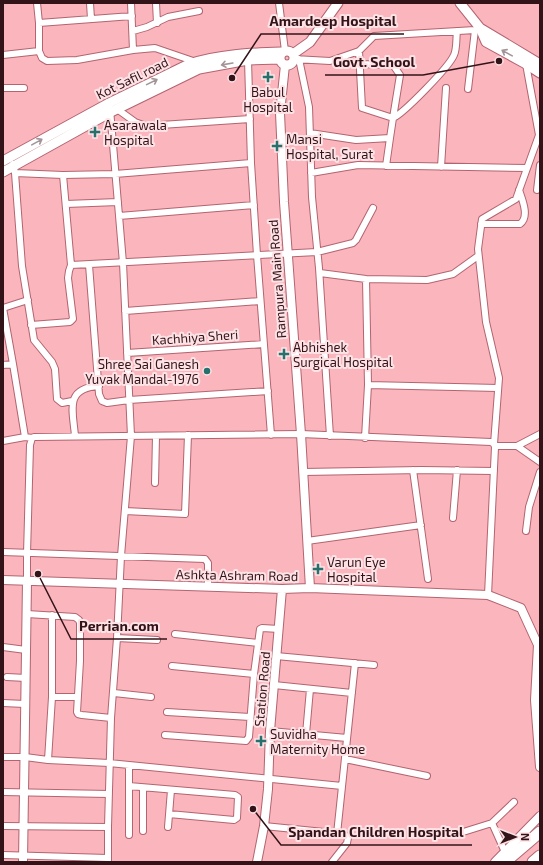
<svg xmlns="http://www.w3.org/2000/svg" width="543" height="865" font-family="'Exo 2',sans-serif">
<rect width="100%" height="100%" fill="#fab5bd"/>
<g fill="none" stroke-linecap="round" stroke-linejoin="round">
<defs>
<path id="minor" d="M90,3L91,19
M131,3L133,50
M156,3L157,23
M279,3L285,51
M39,23L132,16
M133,31L147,27L168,17L199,11
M39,51L42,58L47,61L77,60L133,50L155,48L196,62
M359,51L362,108L393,118L390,138
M3,55L39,51V23L37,3
M294,59L330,61L359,51L374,36L475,30L480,28
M299,59L309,107L312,197L319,268L330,436
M248,60L251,163L257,255L271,435
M359,64L393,65L400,75L393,118
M3,88H24
M468,89L475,30
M117,109L135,122L146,126L250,119
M393,118C404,113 449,67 454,55C457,49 456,38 457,31
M310,133L356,140L390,138L386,166
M13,164L15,173L63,175L115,174L251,163
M441,167L446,88
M15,173L22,266L34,340L52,362L55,369L57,399L62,403L72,401
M311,173L358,165L527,168
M537,190L540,165
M66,204L118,202
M119,216L254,205
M481,224H520C530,217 522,199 519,190
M71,265L317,252L353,243L356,240L373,208
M89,265L99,394L102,401L107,403L129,400L268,391
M320,273L366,279L427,280L453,274L478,256
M3,308L28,300
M125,311L260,301
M31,325L70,322L73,319L68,278L69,271L71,265L63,175
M127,353L264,344
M13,364L25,437L32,438
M3,365L13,364L3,308
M368,385L498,388
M75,436C73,411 64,388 99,386
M365,438L368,385L366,279
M3,441L25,437
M494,444L499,378L486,322L478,249L482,219L516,199L539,135L526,64L527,62
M495,446H517L540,462
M517,446L540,434
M413,470L428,579
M303,472L421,470L494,471
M155,483L156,436
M125,511L185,514L188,435
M453,518L457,470
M526,531L529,507L540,472
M307,541L421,525
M3,552L205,559L208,563V587
M27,581V554L30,445L32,438L34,437L301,434L491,442L494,444L495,447L488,595
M27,614L75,617L79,620L80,623V661L77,712L78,714L82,715L111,718
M175,634L258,643
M117,638L157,640
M3,647L26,650
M276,656L374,665
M172,666L254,674
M7,677L26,678
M274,685L352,693
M114,693L151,697
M52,697H77
M3,703L25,704
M167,712L250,717
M270,731L347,738
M306,734L310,689
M165,735L246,741L249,737L254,674L260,629L262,628L279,629
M3,757H25L48,760L109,763L342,786
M345,759L427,776
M48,760L52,697V615
M129,765V835
M129,786L235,795L238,797L237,818L234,820L169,814
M3,792L109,794
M492,823L505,852
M3,826L108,827
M264,826L344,834L348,838L347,843L332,862
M168,827L171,790
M143,831V788
M460,833L492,823L514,802
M337,834L355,663
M3,855L108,858
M108,862V827L111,718L117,638L121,556L131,436L123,263L110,109"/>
<path id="tertiary" d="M285,65L280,113L284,202L301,434L310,588
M3,580L282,589L310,588L488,595L521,608L538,645L535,700L540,767
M23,862L27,581
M257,862L264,826L268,789L270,731L282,589
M495,862L540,816"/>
<path id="secondary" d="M460,3L480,28L486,42L526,64L540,73
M480,28L540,64
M280 58a7 7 0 1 1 14 0a7 7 0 1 1-14 0Z
M293,54L310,42L338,3
M3,161L109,103L189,64C219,54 251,53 282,52
M3,172L111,112L199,69L248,60L280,59"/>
<path id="trunk" d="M505,862L540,832
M533,862L540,856"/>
</defs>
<use href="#minor" stroke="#b36470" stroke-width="8"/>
<use href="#tertiary" stroke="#b36470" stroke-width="10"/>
<use href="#secondary" stroke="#b36470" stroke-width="11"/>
<use href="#trunk" stroke="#b36470" stroke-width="13"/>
<use href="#minor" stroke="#fff" stroke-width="6"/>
<use href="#tertiary" stroke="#fff" stroke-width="8"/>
<use href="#secondary" stroke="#fff" stroke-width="9"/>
<use href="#trunk" stroke="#fff" stroke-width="11"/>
</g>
<defs><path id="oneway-shaft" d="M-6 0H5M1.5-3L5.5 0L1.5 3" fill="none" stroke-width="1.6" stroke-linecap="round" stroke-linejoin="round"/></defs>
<g stroke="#a39597">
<use href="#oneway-shaft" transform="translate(507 53) rotate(-151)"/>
<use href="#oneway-shaft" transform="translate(227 64) rotate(170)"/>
<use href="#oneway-shaft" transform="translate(152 82) rotate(-26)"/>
<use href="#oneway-shaft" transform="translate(37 142) rotate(-29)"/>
</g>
<g fill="#26716d" stroke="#fee3e6" stroke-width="1.5">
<path d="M266 71h4v4h4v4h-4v4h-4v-4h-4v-4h4z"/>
<path d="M93 126h4v4h4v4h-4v4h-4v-4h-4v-4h4z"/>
<path d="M275 140h4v4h4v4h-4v4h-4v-4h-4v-4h4z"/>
<path d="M282 348h4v4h4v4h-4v4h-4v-4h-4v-4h4z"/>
<circle cx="207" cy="371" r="4"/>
<path d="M316 563h4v4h4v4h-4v4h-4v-4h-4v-4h4z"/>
<path d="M259 735h4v4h4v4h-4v4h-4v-4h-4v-4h4z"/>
</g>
<g text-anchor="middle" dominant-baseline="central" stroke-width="4" stroke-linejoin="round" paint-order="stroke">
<g font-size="13" fill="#321318" stroke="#fee3e6">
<text transform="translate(132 78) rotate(-26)">Kot Safil road</text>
<text transform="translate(277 279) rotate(-94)">Rampura Main Road</text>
<text transform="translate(195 337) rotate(-4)">Kachhiya Sheri</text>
<text transform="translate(237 575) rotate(1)">Ashkta Ashram Road</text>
<text transform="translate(262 689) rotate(-85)">Station Road</text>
</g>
<g font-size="13" fill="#321318" stroke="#fee3e6" text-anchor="start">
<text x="268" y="92" text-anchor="middle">Babul<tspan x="268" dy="15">Hospital</tspan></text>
<text x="104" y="125">Asarawala<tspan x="104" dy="15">Hospital</tspan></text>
<text x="286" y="139">Mansi<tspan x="286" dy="15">Hospital, Surat</tspan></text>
<text x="293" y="347">Abhishek<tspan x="293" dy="15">Surgical Hospital</tspan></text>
<text x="199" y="364" text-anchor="end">Shree Sai Ganesh<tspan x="199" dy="15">Yuvak Mandal-1976</tspan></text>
<text x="327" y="562">Varun Eye<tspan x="327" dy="15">Hospital</tspan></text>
<text x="270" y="734">Suvidha<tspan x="270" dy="15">Maternity Home</tspan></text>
</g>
</g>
<path fill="none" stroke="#321318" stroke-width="1.5" d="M232 78L261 34H404M499 61L423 75H325M38 574L71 639H167M253 809L281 845H472"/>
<g fill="#321318" stroke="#fee3e6" stroke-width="1.5">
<circle cx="232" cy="78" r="4"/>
<circle cx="499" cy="61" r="4"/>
<circle cx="38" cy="574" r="4"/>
<circle cx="253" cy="809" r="4"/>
</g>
<g font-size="14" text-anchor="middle" font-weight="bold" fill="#321318" stroke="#fee3e6" stroke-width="4" stroke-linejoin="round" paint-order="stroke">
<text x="333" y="26">Amardeep Hospital</text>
<text x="374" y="67">Govt. School</text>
<text x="119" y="631">Perrian.com</text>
<text x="376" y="837">Spandan Children Hospital</text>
</g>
<rect width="543" height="865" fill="none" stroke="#321318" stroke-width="8"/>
<g transform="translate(515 837) rotate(90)" stroke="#fee3e6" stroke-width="3" paint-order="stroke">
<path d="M0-3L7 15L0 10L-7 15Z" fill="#321318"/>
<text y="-6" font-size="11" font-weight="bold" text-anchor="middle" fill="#321318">N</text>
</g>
</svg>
